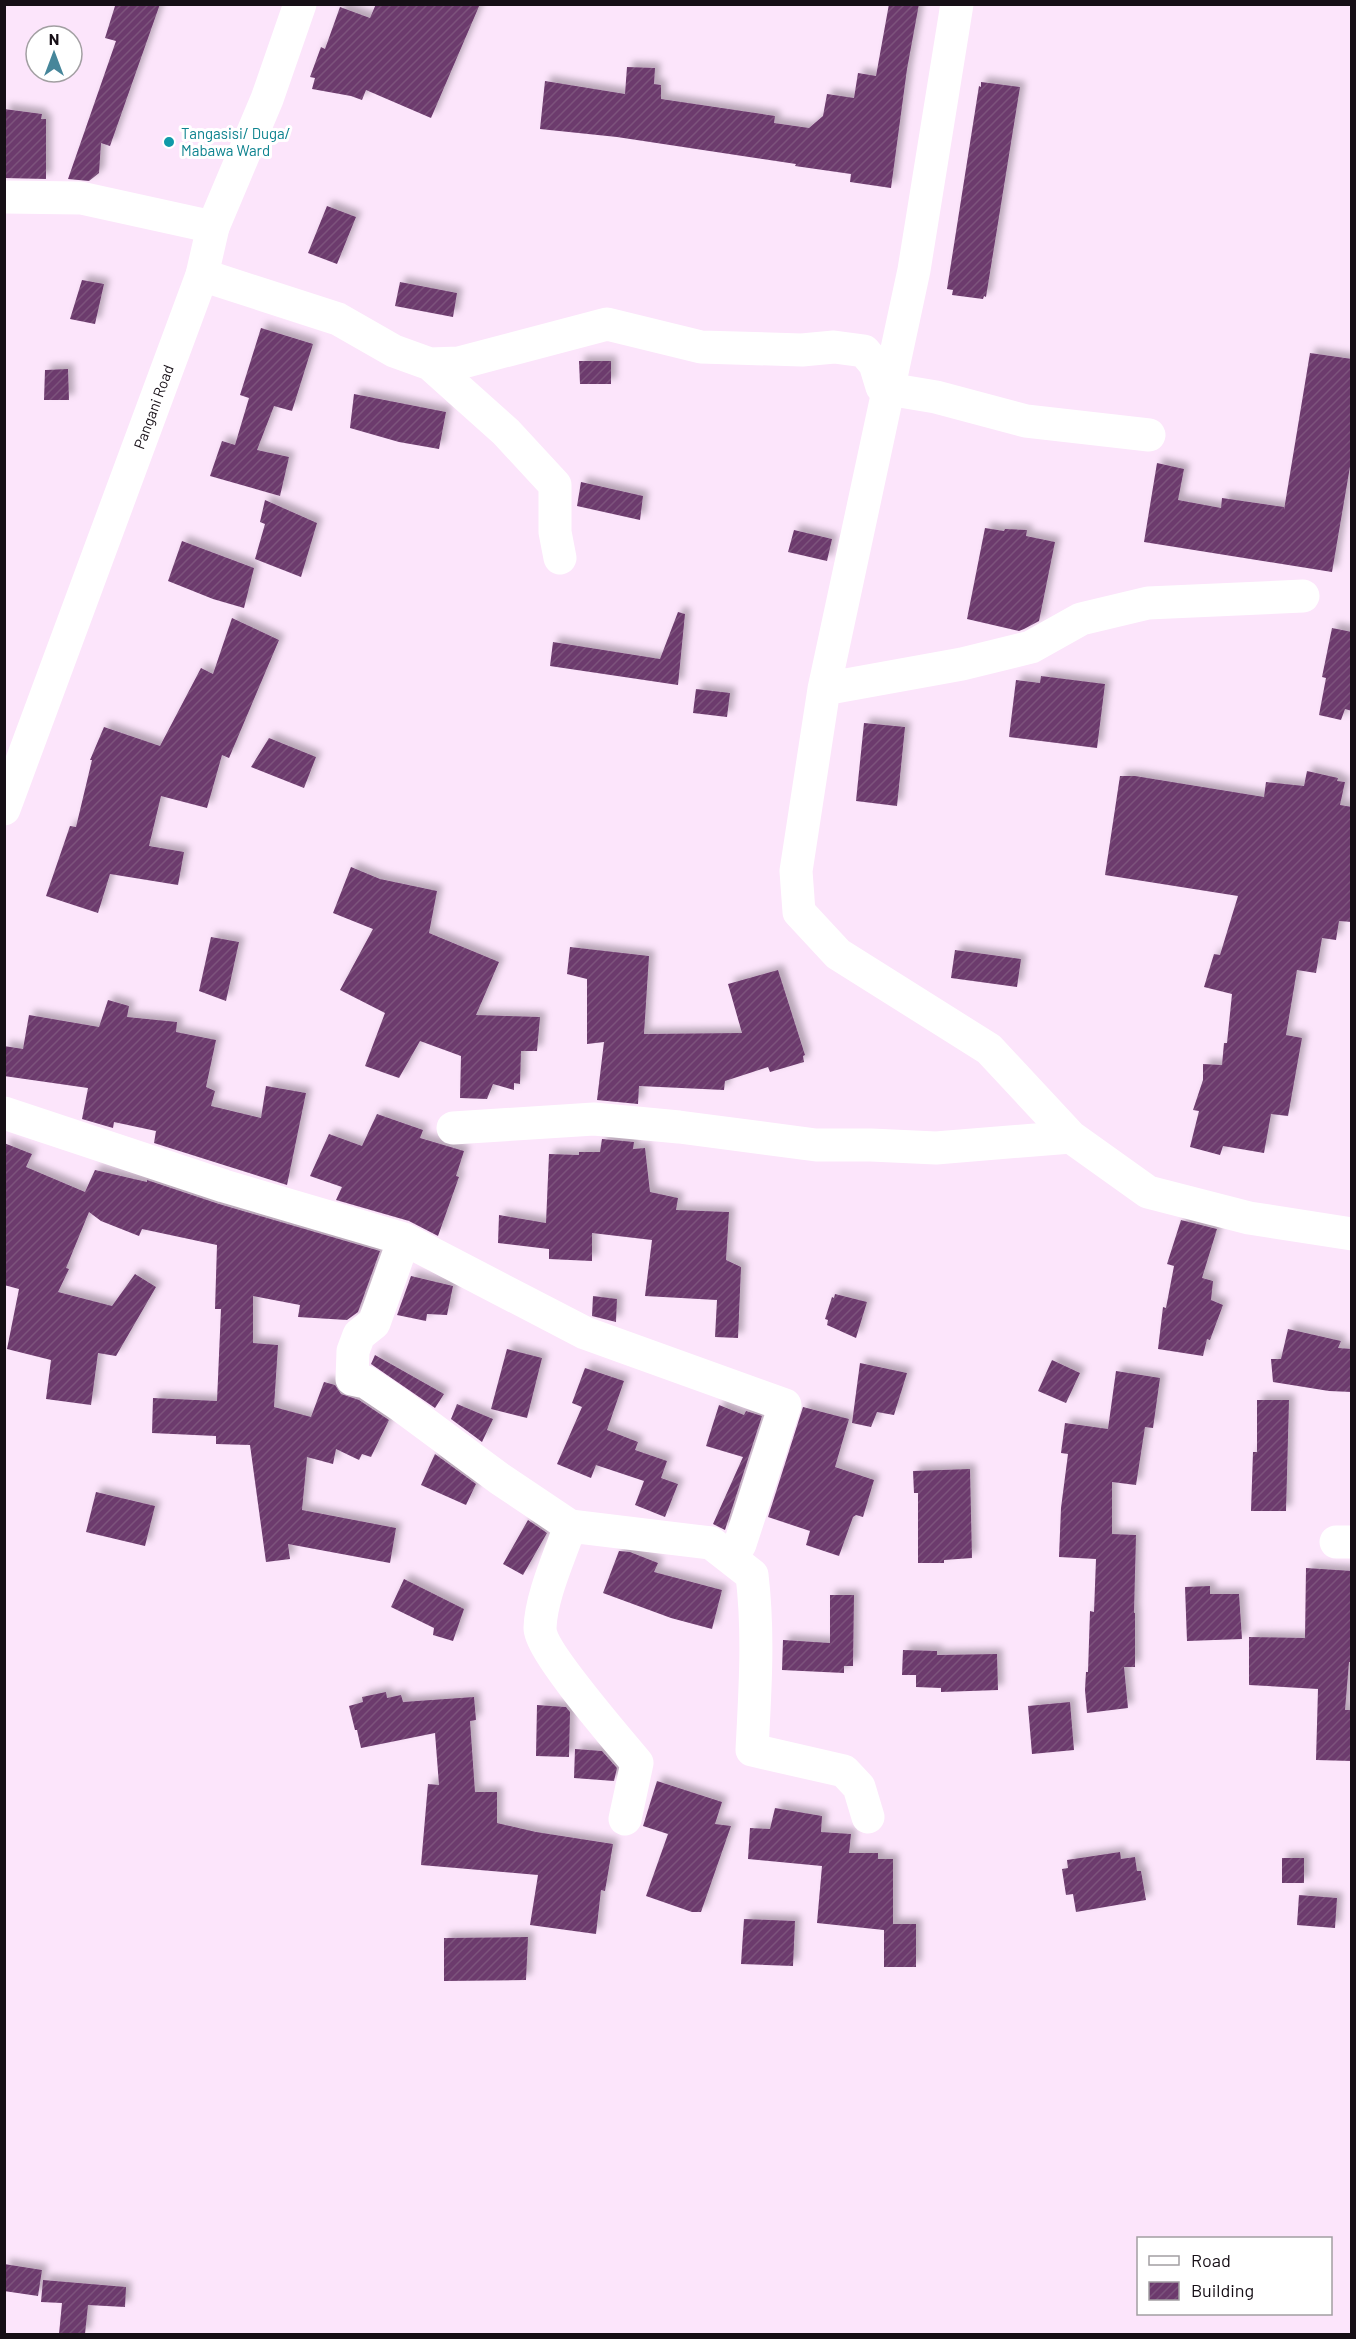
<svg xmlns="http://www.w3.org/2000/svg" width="1356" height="2339" font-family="Barlow,sans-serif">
<defs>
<pattern id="building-hatch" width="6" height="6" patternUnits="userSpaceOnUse" patternTransform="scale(1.5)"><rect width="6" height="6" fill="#6c3a6d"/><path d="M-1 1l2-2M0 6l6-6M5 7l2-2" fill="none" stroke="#7b537c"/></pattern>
<filter id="shadow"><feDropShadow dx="5.5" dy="-5.5" stdDeviation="3" flood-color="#0004"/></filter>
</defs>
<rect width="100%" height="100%" fill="#fce5fb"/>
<path fill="url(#building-hatch)" filter="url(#shadow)" d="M129,4H160L110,146L101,143L99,173L89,181L68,179L116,41L105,38L115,6Z
M376,4H480L431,118L366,90L362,100L351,96L312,89L315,78L310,77L321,47L325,49L340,7L370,18Z
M889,4H919L907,69L891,188L850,182L851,174L795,166L796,164L617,137L540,129L545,81L625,94L627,67L655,68L654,84L661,85V99L775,116L774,123L809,128L823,116L827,94L854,98L858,73L876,76Z
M981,82L1020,87L986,297L984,296L983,299L952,295L953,290L947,289L979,86L981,87Z
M4,109L42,114L41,119H46V179L4,178Z
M327,206L356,217L337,264L308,253Z
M82,280L104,284L95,324L70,319Z
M400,282L457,293L453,317L395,306Z
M261,328L313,344L292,411L274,406L257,450L289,457L280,496L210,476L222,441L235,445L249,398L240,395Z
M1310,353L1352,359V455L1332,572L1144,542L1157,463L1184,469L1178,500L1221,508L1222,498L1284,507V510Z
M579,361H611V384H580Z
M68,369L69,400H44L45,370Z
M354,394L446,412L439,449L399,442L350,428Z
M581,482L643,496L640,520L577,506Z
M265,500L317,523L301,577L255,559L265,524L260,522Z
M985,528L1004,531L1005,529L1027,530L1026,536L1055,542L1039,621L1024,629L1019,631L967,619Z
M794,530L832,539L827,561L788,552Z
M182,541L254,568L244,608L213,599L168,581Z
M678,612L685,614L678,685L550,666L553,642L660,659Z
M232,618L279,640L229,758L222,755L207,808L161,796L149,846L184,852L178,885L110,874L98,913L46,896L70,826L76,827L92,760H90L104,727L160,746L201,668L213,674Z
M1332,628L1352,632V711L1345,709L1341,720L1319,715L1326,678L1322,677Z
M1041,676L1105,684L1097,748L1009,737L1016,680L1040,683Z
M696,689L730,693L727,717L693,713Z
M864,723L905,727L897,806L856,801Z
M269,738L316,757L304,788L251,767Z
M1307,771L1338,778L1337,781L1345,782L1340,805L1352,807V922L1339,921L1336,940L1322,938L1316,973L1297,970L1286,1035L1302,1038L1288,1116L1271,1114L1264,1153L1223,1146L1220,1155L1190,1147L1199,1111L1193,1110L1203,1080V1064L1222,1065L1224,1043H1227L1232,994L1204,987L1214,954L1220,955L1238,896L1105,875L1120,776H1135L1264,797L1266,782L1304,786Z
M351,867L380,879L437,891L429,933L499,962L476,1015L540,1017L537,1051H521L520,1084L514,1083V1090L493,1084L487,1099L460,1098L461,1056L420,1041L399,1078L365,1066L385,1013L340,990L373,929L333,913Z
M211,937L239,942L226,1001L199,991Z
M570,947L649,956L644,1034L742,1033L728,984L778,970L805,1055L803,1056L804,1062L770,1072L768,1067L725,1081L724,1090L639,1086L638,1104L597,1100L604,1042L587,1044V979L567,974Z
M955,950L1021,959L1017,987L951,978Z
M108,1000L129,1006L127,1017L177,1022L176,1032L216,1040L206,1087L215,1091L211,1106L261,1118L266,1086L306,1093L287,1185L154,1143L156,1131L114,1122L113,1128L82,1119L88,1088L4,1076V1046L23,1049L29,1015L99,1027Z
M377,1114L423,1130L420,1138L464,1151L456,1176L459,1177L438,1236L409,1221L336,1200L342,1187L310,1176L329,1134L362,1146Z
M602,1139L634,1142L633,1149L645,1148L650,1192L678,1198L676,1210L729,1212L726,1260L741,1267L738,1338L715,1337L717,1300L645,1296L652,1240L592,1233V1261L549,1259V1249L498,1243L499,1215L546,1223L549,1154L579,1155V1152H600Z
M4,1143L32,1154L26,1167L85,1192L95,1170L147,1182V1180L219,1204L380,1251L358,1312L347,1320L298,1317L300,1305L253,1296V1343L278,1345L274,1407L311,1417L324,1382L335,1385L341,1394L359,1400L389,1420L371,1457L362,1454L359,1460L336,1449L333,1464L307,1457L302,1510L396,1528L390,1563L288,1544L290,1559L266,1562L250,1445L216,1444V1436L152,1433L153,1398L217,1401L221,1309H215L217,1245L142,1229L139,1236L101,1221L89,1212L66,1268L69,1269L58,1292L112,1306L135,1274L156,1287L116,1356L98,1353L91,1405L46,1399L51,1360L7,1349L19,1289L4,1285Z
M1181,1220L1217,1229L1202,1278L1213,1281L1211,1300L1223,1305L1210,1340L1207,1339L1203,1356L1158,1349L1163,1307L1166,1308L1174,1266L1167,1264Z
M411,1276L453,1286L447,1315L427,1314L426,1321L397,1315Z
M835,1294L867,1302L856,1338L827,1325L828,1320L825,1319L832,1297L834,1298Z
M593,1296L617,1299L616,1322L592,1316Z
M1288,1329L1341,1341L1338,1348L1352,1349V1392L1329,1391L1273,1382L1271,1359H1281Z
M507,1349L542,1358L527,1418L491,1409Z
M375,1355L444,1394L435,1408L371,1364Z
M1052,1360L1080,1373L1066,1403L1038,1391Z
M860,1363L907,1373L894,1415L877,1412L871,1427L852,1423Z
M585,1368L624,1381L607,1430L638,1442L635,1450L667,1461L661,1478L678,1484L665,1517L635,1505L644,1481L596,1465L591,1478L557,1464L582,1407L572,1403Z
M1116,1371L1160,1378L1153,1428L1145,1427L1136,1485L1112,1482V1534L1136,1535L1134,1613H1135V1667H1124L1128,1708L1087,1713L1085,1690L1086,1672H1088L1090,1611L1094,1612L1096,1559L1059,1557L1061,1508L1068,1454L1061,1453L1065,1423L1108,1429Z
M1257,1400H1289L1286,1511H1251L1253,1452H1257Z
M457,1404L493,1419L482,1442L451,1419Z
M719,1405L744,1415L746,1411L762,1416L725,1530L713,1524L743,1457L706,1446Z
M803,1407L849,1419L835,1467L874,1480L863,1517L856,1515L853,1517L839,1556L806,1545L810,1531L768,1517Z
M435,1454L476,1484L466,1505L421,1485Z
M970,1469L972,1558L944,1560V1563H918V1493H914L913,1471Z
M96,1492L155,1506L145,1546L86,1532Z
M528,1520L547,1533L523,1575L503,1564Z
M619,1551L630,1552L658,1563L654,1572L722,1590L712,1629L671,1618L603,1593Z
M1306,1568L1352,1571V1662H1349L1345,1710H1352V1761L1316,1760L1318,1689L1249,1685V1637L1305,1638Z
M404,1579L464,1609L453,1641L433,1635L434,1628L391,1607Z
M1210,1586V1594H1239L1242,1639L1187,1641L1185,1587Z
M830,1595H854L853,1666H844V1673L782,1670L783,1640L830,1643Z
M903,1650L937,1651V1655L997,1654L998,1690L941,1692V1688L916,1687V1675H902Z
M386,1692L387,1698L401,1695L403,1702L474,1697L476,1720L470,1721L475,1792H497V1823L536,1832L613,1844L605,1891L601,1890L596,1934L530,1925L538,1875L421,1865L428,1784L439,1785L435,1733L361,1748L357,1730H355L349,1706L363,1702L362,1697Z
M1070,1702L1074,1750L1032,1754L1028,1706Z
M537,1705L566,1707L570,1712L569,1757L536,1756Z
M575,1749L602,1751L617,1768L614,1781L574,1778Z
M657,1781L722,1802L715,1824L731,1826L701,1912H692L646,1896L668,1834L643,1826Z
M775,1808L822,1816L821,1832L851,1834L849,1853H878V1859H893V1924H916V1967H884V1930L817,1923L822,1866L748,1859L750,1828L770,1829Z
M1120,1852L1121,1859L1135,1857L1137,1871H1141L1146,1900L1076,1912L1073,1894L1066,1895L1062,1869L1068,1868L1067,1860Z
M1282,1858H1304V1883H1282Z
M1299,1895L1337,1898L1335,1928L1297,1925Z
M744,1919L795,1921L793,1966L741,1964Z
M528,1937L526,1980L444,1981V1938Z
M4,2264L42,2270L38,2296L4,2291Z
M43,2280L126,2287L125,2307L88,2305L85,2334H59L62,2303L41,2302Z"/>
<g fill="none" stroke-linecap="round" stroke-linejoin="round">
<path stroke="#fff" stroke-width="33" d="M957,4L914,270L824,689L796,871L799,912L838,954L989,1049L1071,1137L1148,1192L1249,1218L1352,1234
M4,197L81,198L213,227
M202,275L338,319L394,351L430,364L459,363L607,324L701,347L802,350L834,347L864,351L875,364L882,387L888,389L936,397L1026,421L1149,435
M430,364L506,432L555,485V532L560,558
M824,689L962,664L1031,647L1081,619L1148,603L1303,596
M4,1113L224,1186L404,1239L585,1333L785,1405L740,1544L731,1558
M453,1128L594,1119L679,1127L816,1145H871L936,1148L1071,1137
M404,1239L374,1323L359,1335L353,1351L352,1379L366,1382L400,1405L500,1479L570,1526L711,1543L752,1575C759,1634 755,1692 752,1750L844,1771L859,1787L868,1817
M570,1526C560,1556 541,1596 540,1628C540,1651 619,1741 637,1763L625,1819
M1336,1542H1352"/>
<path stroke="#fff" stroke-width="33" id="s1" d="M4,809L202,275L213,227L267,99L300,4"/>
</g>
<circle fill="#0f9aa8" stroke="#fff" stroke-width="2" cx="169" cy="142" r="6"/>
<g text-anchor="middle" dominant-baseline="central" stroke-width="6" stroke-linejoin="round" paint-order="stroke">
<g font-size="15" fill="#0d838f" stroke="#fff" text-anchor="start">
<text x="181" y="133">Tangasisi/ Duga/<tspan x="181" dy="17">Mabawa Ward</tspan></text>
</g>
<g font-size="15" fill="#160f16" stroke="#fff">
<text stroke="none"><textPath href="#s1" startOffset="429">Pangani Road</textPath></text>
</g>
</g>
<rect width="1356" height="2339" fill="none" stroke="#160f16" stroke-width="12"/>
<rect x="1137" y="2237" width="195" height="78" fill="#ffffff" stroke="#a29fa2" stroke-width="1.5"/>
<rect x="1149" y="2256" width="30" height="9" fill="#ffffff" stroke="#a29fa2" stroke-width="1.5"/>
<text x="1191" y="2267" font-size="18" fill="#160f16">Road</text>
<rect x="1149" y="2282" width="30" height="18" fill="url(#building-hatch)" stroke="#a29fa2" stroke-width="1.5"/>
<text x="1191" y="2297" font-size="18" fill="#160f16">Building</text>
<g transform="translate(54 54)"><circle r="28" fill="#ffffff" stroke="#a29fa2" stroke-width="1.5"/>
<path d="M0-4.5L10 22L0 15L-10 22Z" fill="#46869a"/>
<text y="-9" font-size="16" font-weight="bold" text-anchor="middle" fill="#160f16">N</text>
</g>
</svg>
